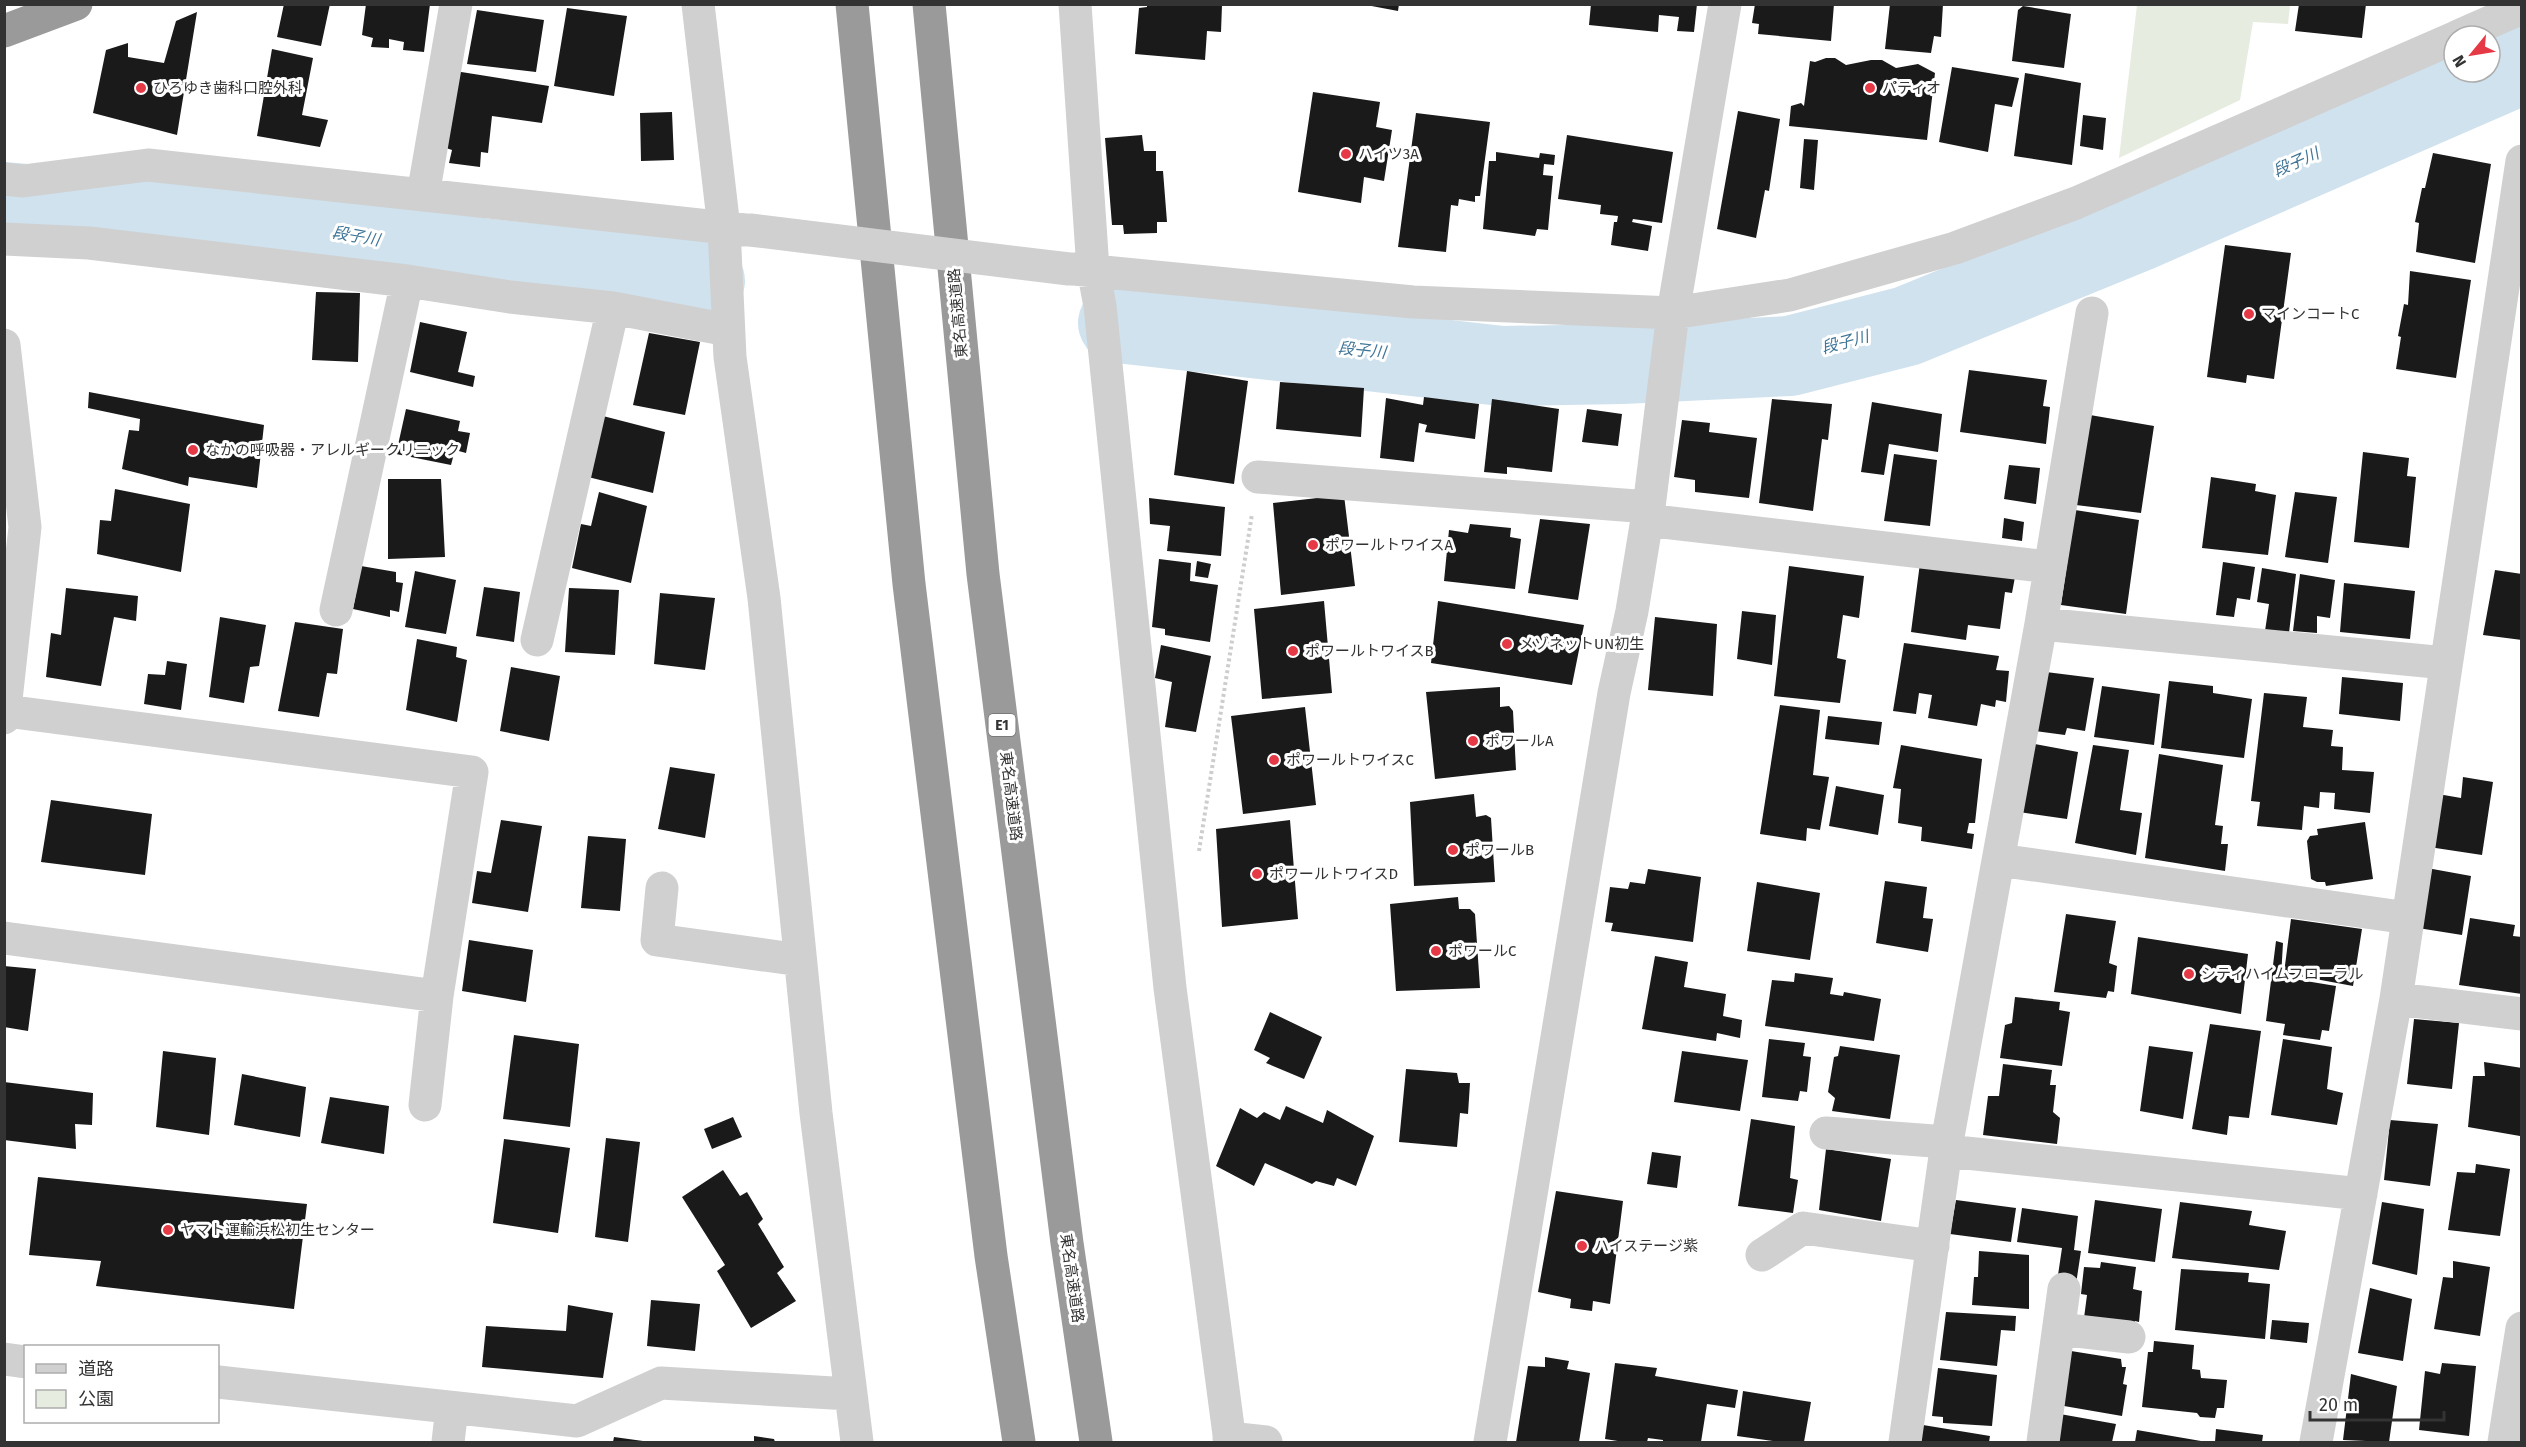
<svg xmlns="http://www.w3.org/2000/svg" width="2526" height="1447" font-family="'Fira Sans','Noto Sans JP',sans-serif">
<rect width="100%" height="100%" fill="#fff"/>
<path fill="#e6ecdf" d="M2137,5H2290L2288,24L2253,22L2240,100L2119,158Z"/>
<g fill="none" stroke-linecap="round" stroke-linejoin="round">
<path stroke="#cfe2ee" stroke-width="80" d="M4,202L289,225L481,258L705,281
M1118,323L1502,366L1622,364L1790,356L1907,326L2137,232L2522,64"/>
</g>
<path fill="#1a1a1a" d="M284,4H330L321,46L277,37Z
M366,4H430L424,52L403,50L404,42L389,39V48L371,47L373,38L362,35Z
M1147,4L1222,5L1221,32L1207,31L1205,60L1135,54L1139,8L1147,7Z
M1361,4H1399L1398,11Z
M1591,4H1697L1694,32L1677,31L1679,17L1659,15L1658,32L1589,25Z
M1755,4H1834L1831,41L1758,34L1759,24L1752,23Z
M1890,4H1943L1941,37L1934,36L1931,53L1885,49Z
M2299,4H2366L2362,38L2295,31Z
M2023,6L2071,14L2064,68L2012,61L2018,10Z
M567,8L627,16L614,96L554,86Z
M477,10L544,20L536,72L467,64Z
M197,12L177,135L93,113L106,50L128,43V57L164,63L176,21Z
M272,49L313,58L302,115L328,120L320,147L257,136Z
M1826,58H1835L1846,65L1871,60H1882L1896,68L1918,64L1935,73L1927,140L1789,126L1791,106L1801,103L1804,106L1810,61L1815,62Z
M1952,67L2019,78L2012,107L1995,104L1988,152L1939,142Z
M455,71L549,86L542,123L492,116L488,153L481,152L480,167L449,163L452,150L443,147Z
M2025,73L2081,83L2072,165L2014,156Z
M1313,92L1380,102L1376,127L1392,130L1384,181L1364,177L1361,203L1298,192Z
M1738,111L1780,119L1769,191L1765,190L1756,238L1717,229Z
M672,112L674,160L641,161L640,113Z
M1416,113L1490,122L1480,196H1475V202L1459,199L1458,206L1451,205L1446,252L1398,247Z
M2083,115L2106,118L2103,150L2080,146Z
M1142,135L1144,151H1156V171H1163L1167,222H1157V233L1124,234L1123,225H1112L1105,138Z
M1567,135L1673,152L1662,223L1633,219L1632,222L1652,226L1648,251L1611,245L1614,222H1617L1618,216L1600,214L1601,205L1558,199Z
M1804,139L1818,140L1814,190L1800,188Z
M1496,152L1539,158L1540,153L1555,155L1554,165L1544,164L1543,175L1553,176L1548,230L1537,229L1535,236L1483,229L1489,161H1496Z
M2433,153L2491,164L2475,263L2416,252L2419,223L2415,222L2422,188H2425Z
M2225,245L2291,253L2274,379L2247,375L2246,383L2207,377Z
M2410,271L2471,280L2456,378L2396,369L2401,337L2398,336L2404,304L2408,305Z
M316,292L360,293L358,362L312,360Z
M420,322L467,332L458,372L475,376L473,387L410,372Z
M649,333L700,342L685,415L633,405Z
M1969,370L2047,380L2043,406L2050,407L2046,444L1960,432Z
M1187,371L1248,381L1234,484L1174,475Z
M1280,382L1364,388L1361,437L1276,429Z
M89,392L264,425L257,488L189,477L188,486L122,469L129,430L139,431L140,419L88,408Z
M1424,397L1479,404L1475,439L1425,432L1427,425L1419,423L1414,462L1380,458L1386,398L1423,405Z
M1492,399L1559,409L1552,472L1507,467V474L1484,472Z
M1772,399L1832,404L1828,440L1822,439L1813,511L1759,503Z
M1872,402L1942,414L1938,452L1889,444L1884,475L1861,472Z
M406,409L460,421L458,431L470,433L466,453L455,450L451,465L396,454Z
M1587,409L1622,414L1618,446L1582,442Z
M2090,415L2154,426L2141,513L2076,505Z
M603,416L665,432L653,493L588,477Z
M1682,420L1710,423L1709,432L1757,438L1749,498L1695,492V480L1674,477Z
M2363,452L2409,458L2407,476L2416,477L2409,548L2354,542Z
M1894,454L1937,460L1930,526L1884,521Z
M2009,465L2040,468L2036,504L2004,499Z
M2211,477L2256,484L2255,491L2276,495L2268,555L2202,548Z
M388,479H441L445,557L388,559Z
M115,489L190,504L181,572L97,554L100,520L111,521Z
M599,492L647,506L631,583L572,568L581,524L591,526Z
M2295,492L2337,497L2328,563L2285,557Z
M1344,495L1355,586L1281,595L1273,503Z
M1149,498L1225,507L1221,556L1167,551L1170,526L1150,524Z
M2075,510L2139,520L2126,614L2061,605Z
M2004,518L2024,522L2022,541L2002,538Z
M1540,519L1590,524L1578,600L1528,593Z
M1470,524L1511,528L1510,537L1521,539L1515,589L1444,581L1449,530L1468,533Z
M1159,559L1191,563L1190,581L1218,585L1210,642L1165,635V629L1152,627Z
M1197,561L1211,564L1208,578L1195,576Z
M2223,562L2255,567L2250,600L2237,598L2234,617L2216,615Z
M1920,563L2015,577L2012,593L2005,592L2000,629L1968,625L1966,640L1911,632Z
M361,566L396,572V582L403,583L399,612L390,610V617L353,609Z
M1789,566L1864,576L1859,618L1843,615L1837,658L1846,660L1840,703L1774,696Z
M2262,568L2296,574L2289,633L2265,631L2269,604L2257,602Z
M2495,570L2522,574V640L2483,635Z
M415,571L456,580L446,634L405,627Z
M2300,574L2335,580L2330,618L2317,616V633L2293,631Z
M2344,583L2415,591L2410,639L2340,632Z
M484,587L520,592L514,642L476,636Z
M66,588L138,596L136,621L114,617L101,686L46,677L51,633L61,635Z
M569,588L619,590L615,655L565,652Z
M660,593L715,598L705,670L654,664Z
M1324,601L1332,693L1262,699L1254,609Z
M1438,601L1584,625L1572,685L1431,663Z
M1742,611L1776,615L1772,665L1737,659Z
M220,617L266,625L259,666L250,667L244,703L209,697Z
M1655,617L1717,624L1713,696L1648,690Z
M295,622L343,629L337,674L327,673L319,717L278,711Z
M417,639L457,647L456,657L467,660L457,722L406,710Z
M1904,643L1999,656L1996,670L2009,671L2006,702L1996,700L1995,707L1981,704L1977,726L1928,718L1932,695L1919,693L1916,714L1893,711Z
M1161,645L1211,656L1196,732L1165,727L1172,682L1155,678Z
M167,661L187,664L181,710L144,704L148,674L165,675Z
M511,667L560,676L549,741L500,731Z
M2046,672L2094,678L2085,731L2067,728L2065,735L2035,731Z
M2342,677L2403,683L2400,721L2339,714Z
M2169,681L2213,686V693L2252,699L2244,758L2161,748Z
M2102,686L2160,694L2154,745L2094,737Z
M1500,687V707L1509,706L1513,711L1516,770L1435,779L1426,692Z
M2264,693L2307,697L2303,727L2333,730L2331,746L2343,747L2342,770L2374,772L2370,813L2334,809L2335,793L2320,792L2319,808L2304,806L2302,830L2257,826L2260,802L2251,801Z
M1780,705L1820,710L1813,775L1829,777L1820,830L1807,828L1806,841L1760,834Z
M1305,707L1316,805L1243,814L1231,716Z
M1828,716L1882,722L1879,745L1825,739Z
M2030,743L2078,752L2067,819L2019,812Z
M1901,745L1982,759L1975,823H1969L1967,833L1974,834L1972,849L1921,841L1922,827L1898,823L1901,789L1893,788Z
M2093,745L2129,750L2120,810L2142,813L2136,855L2075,843Z
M2159,754L2223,765L2215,825L2223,826L2221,844H2228L2225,871L2145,858Z
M670,767L715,774L705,838L658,829Z
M2463,777L2493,782L2482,855L2429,847L2438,794L2461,798Z
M1836,786L1884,795L1878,835L1829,826Z
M1474,794L1476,817L1486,815L1491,818L1495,882L1414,886L1410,802Z
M51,800L152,814L145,875L41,862Z
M501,820L542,826L528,912L472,903L477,871L491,873Z
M1290,820L1298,919L1222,927L1216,829Z
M2365,822L2373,879L2326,886L2325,882H2317L2311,879L2307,841L2310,836L2318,835L2317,829Z
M588,836L626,839L620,911L581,908Z
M2427,868L2471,876L2462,935L2418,928Z
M1648,869L1701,877L1693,942L1611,931L1613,923L1605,922L1610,887L1628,889L1630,882L1645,884Z
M1885,881L1927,887L1923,918L1933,919L1928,952L1876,943Z
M1757,882L1820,893L1810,960L1747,951Z
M1458,897L1459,909H1470L1475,914L1480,988L1396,991L1390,904Z
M2066,914L2116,921L2109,963L2117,966L2114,992L2108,991L2106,998L2054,992Z
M2470,918L2515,925L2513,936L2522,937V994L2459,985Z
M2291,919L2362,929L2353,986L2284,973Z
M2138,937L2248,954L2241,1014L2131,994Z
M469,940L533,950L526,1002L462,991Z
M2276,941L2283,943L2281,977L2336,986L2329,1031L2322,1030L2320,1040L2283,1035L2285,1024L2266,1021Z
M1655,956L1688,962L1684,987L1726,994L1723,1016L1742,1020L1740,1038L1717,1033L1716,1041L1642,1029Z
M4,966L36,969L28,1031L4,1027Z
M1795,973L1833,978L1830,994L1843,996L1844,992L1881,999L1874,1041L1765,1026L1772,980L1794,982Z
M2015,997L2060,1002L2059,1010L2070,1012L2062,1066L2000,1058L2005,1025L2012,1023Z
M1270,1012L1322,1037L1304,1079L1266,1063L1270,1058L1254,1050Z
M2414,1019L2459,1023L2452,1089L2407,1084Z
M2210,1024L2261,1031L2249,1118L2229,1116L2227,1135L2192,1129Z
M514,1035L579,1044L570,1127L503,1119Z
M1769,1039L1805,1043L1803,1056L1811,1057L1807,1092L1800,1091L1798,1101L1762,1097Z
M2283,1039L2332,1047L2327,1089L2343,1093L2337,1125L2271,1115Z
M1840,1046L1900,1055L1890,1119L1832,1111L1835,1098L1828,1092L1834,1057L1838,1056Z
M2149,1046L2193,1052L2183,1119L2140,1111Z
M163,1051L216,1058L209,1135L156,1127Z
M1682,1051L1748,1060L1740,1111L1674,1102Z
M2484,1062L2522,1068L2520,1136L2468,1127L2473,1076H2485Z
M2003,1064L2052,1070L2050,1085H2056L2053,1112L2060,1118L2057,1144L1983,1135L1988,1096H1999Z
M1406,1069L1457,1073L1459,1083H1470L1468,1114L1460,1113L1457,1147L1399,1142Z
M242,1074L306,1087L300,1137L234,1125Z
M4,1082L93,1093L92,1125L75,1124L76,1149L4,1140Z
M330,1097L389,1106L384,1154L321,1143Z
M1286,1106L1323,1123L1327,1110L1374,1136L1356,1186L1337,1178L1334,1186L1316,1181L1312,1184L1265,1163L1254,1186L1216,1166L1240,1108L1257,1118L1264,1112L1280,1120Z
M733,1117L742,1137L712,1149L704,1129Z
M1751,1119L1795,1126L1790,1178L1798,1180L1793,1213L1738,1206Z
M2390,1120L2438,1124L2430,1186L2384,1180Z
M606,1138L640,1142L628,1242L595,1237Z
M504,1139L570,1148L558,1233L493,1223Z
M1826,1149L1891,1159L1881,1221L1819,1210Z
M1652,1152L1681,1156L1677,1188L1647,1184Z
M2476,1164L2510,1169L2500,1236L2448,1230L2457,1172L2475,1173Z
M723,1170L740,1196L747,1192L763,1219L758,1224L784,1267L777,1273L796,1301L751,1328L717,1271L725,1265L682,1197Z
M38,1177L307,1204L294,1309L96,1286L101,1261L29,1255Z
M1556,1191L1623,1201L1610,1304L1593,1301L1592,1311L1570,1308L1571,1299L1538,1292Z
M1956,1200L2016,1208L2011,1242L1950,1234Z
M2095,1200L2162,1209L2155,1262L2088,1253Z
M2180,1202L2252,1211L2249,1225L2286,1231L2279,1270L2172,1258Z
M2382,1202L2424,1209L2417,1275L2372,1264Z
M2022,1208L2078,1216L2074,1250L2081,1251L2076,1284L2057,1282L2062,1248L2017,1242Z
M1979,1251L2029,1255V1309L1972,1305L1974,1277H1978Z
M2453,1261L2490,1267L2480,1336L2434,1329L2443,1277L2453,1278Z
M2101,1262L2136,1267L2133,1289L2142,1291L2139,1322L2135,1321L2133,1326L2084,1318L2087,1295L2081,1294L2084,1267L2100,1268Z
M2181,1269L2249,1273L2248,1282L2270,1284L2265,1339L2175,1330Z
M2370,1288L2412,1299L2403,1361L2358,1353Z
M651,1300L700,1304L695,1351L647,1346Z
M568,1305L613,1313L603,1378L482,1367L486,1326L566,1331Z
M1946,1312L2016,1316L2015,1331L2001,1330L1997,1366L1940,1360Z
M2272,1320L2309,1323L2307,1343L2270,1339Z
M2154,1341L2194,1345L2192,1369L2200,1370L2201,1378L2227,1380L2224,1408H2217L2215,1418L2200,1417L2197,1413L2142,1407L2148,1352H2153Z
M2071,1351L2121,1359L2122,1367H2126L2123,1384L2127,1385L2122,1416L2064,1406Z
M1545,1357L1569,1361L1567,1369L1590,1373L1579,1442H1516L1528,1366L1545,1367Z
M1615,1363L1657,1368L1655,1376L1738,1390L1735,1408L1707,1404L1701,1442H1663V1440L1648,1438L1647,1442H1624L1605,1439Z
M2442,1363L2476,1366L2469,1436L2419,1430L2425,1371L2440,1374Z
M1938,1368L1997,1375L1992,1426L1943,1423V1417L1932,1416Z
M2351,1374L2397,1386L2389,1442L2343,1440Z
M1743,1391L1811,1402L1804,1442H1780L1737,1436Z
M2060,1414L2116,1424L2112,1442H2056Z
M1923,1425L1990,1436L1989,1442H1921Z
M2216,1429L2263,1435L2262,1442H2215Z
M2137,1430L2201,1441V1442H2135Z
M754,1436L774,1439L775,1442H754Z
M614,1437L643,1441V1442H613Z"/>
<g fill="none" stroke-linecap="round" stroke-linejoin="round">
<path stroke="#cdcdcd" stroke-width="4" stroke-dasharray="3 3" stroke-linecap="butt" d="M1199,851L1252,514"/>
<path stroke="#d0d0d0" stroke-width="33" d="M698,4L724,228L730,357L764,598L816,1113L857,1442
M1075,4L1093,269L1100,306L1170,988L1230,1442
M2458,36L2522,8
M4,179L23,181L148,165L745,230
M423,195L456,4
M4,239L89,243L407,281L510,297L613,308L728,330
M1074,269L1413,302L1673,313L1790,295L1955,248L2076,203L2454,38
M4,345L25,527L4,718
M1258,477L1649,507
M1646,520L2049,567
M336,610L407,281
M2041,624L2446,663
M537,640L613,308
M1999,860L2408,918
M662,888L657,940L800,960
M4,938L437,996L472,772L6,711
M2396,999L2522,1014
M425,1105L437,996
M1826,1133L1947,1142
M1947,1151L2361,1194
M1762,1255L1803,1228L1933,1246
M2059,1329L2129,1337
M4,1359L26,1362
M218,1382L577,1421L661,1383L850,1394
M1229,1438L1266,1442
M448,1442L452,1408
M1490,1442L1614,693L1632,611L1649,507L1673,313L1725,4
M1905,1442L1947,1142L2041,624L2092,313
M2043,1442L2064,1289
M2316,1442L2396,999L2522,161
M2504,1442L2522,1328"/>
<path stroke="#9a9a9a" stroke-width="33" d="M852,4L909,584L991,1256L1019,1442
M929,4L983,574L1067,1243L1096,1442
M4,31L76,4"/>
<path stroke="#d0d0d0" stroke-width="33" d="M750,230L1069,269"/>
</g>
<g fill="#e63946" stroke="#fff" stroke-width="2">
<circle cx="141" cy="88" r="6"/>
<circle cx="1870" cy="88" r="6"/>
<circle cx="1346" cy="154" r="6"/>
<circle cx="2249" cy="314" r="6"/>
<circle cx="193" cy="450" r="6"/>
<circle cx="1313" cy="545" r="6"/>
<circle cx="1507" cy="644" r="6"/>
<circle cx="1293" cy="651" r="6"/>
<circle cx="1473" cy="741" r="6"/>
<circle cx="1274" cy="760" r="6"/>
<circle cx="1453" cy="850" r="6"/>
<circle cx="1257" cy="874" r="6"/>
<circle cx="1436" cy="951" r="6"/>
<circle cx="2189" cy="974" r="6"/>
<circle cx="168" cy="1230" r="6"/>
<circle cx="1582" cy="1246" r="6"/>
</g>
<g text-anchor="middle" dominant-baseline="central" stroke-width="6" stroke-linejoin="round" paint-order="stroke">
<rect fill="#fff" stroke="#707070" stroke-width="1.5" x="988.5" y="714" width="27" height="22" rx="4.5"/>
<g font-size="14" font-weight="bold" fill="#333">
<text x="1002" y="725">E1</text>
</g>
<g font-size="15" fill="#333" stroke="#fff" text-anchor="start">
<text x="153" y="88">ひろゆき歯科口腔外科</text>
<text x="1882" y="88">パティオ</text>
<text x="1358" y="154">ハイツ3A</text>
<text x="2261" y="314">マインコートC</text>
<text x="205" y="450">なかの呼吸器・アレルギークリニック</text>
<text x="1325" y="545">ポワールトワイスA</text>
<text x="1519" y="644">メゾネットUN初生</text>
<text x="1305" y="651">ポワールトワイスB</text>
<text x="1485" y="741">ポワールA</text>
<text x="1286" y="760">ポワールトワイスC</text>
<text x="1465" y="850">ポワールB</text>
<text x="1269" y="874">ポワールトワイスD</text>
<text x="1448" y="951">ポワールC</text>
<text x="2201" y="974">シティハイムフローラル</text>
<text x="180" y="1230">ヤマト運輸浜松初生センター</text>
<text x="1594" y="1246">ハイステージ紫</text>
</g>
<g font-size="15" fill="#333" stroke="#fff">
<text transform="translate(958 313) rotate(-95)">東名高速道路</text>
<text transform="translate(1011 796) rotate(83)">東名高速道路</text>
<text transform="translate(1072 1278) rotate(82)">東名高速道路</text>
</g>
<g font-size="16" font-style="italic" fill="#3f7597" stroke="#fff">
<text transform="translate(2296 162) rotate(-24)">段子川</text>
<text transform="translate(356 236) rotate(10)">段子川</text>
<text transform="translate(1845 342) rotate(-15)">段子川</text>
<text transform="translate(1362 350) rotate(6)">段子川</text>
</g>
</g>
<rect width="2526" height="1447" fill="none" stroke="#333333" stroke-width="12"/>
<rect x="24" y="1345" width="195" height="78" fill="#ffffff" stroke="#adadad" stroke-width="1.5"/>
<rect x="36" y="1364" width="30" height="9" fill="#d0d0d0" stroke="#adadad" stroke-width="1.5"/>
<text x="78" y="1375" font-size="18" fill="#333333">道路</text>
<rect x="36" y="1390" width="30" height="18" fill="#e6ecdf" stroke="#adadad" stroke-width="1.5"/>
<text x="78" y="1405" font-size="18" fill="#333333">公園</text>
<g transform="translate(2472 54) rotate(240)"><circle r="28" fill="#ffffff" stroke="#adadad" stroke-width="1.5"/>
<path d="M0-4.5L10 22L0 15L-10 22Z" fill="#e63946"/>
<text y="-9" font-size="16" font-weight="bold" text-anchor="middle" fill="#333333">N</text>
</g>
<path d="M2310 1411v9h134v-9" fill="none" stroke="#333333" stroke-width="3"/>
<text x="2319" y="1411" font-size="18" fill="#333333" stroke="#ffffff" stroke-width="4.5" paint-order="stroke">20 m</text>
</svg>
